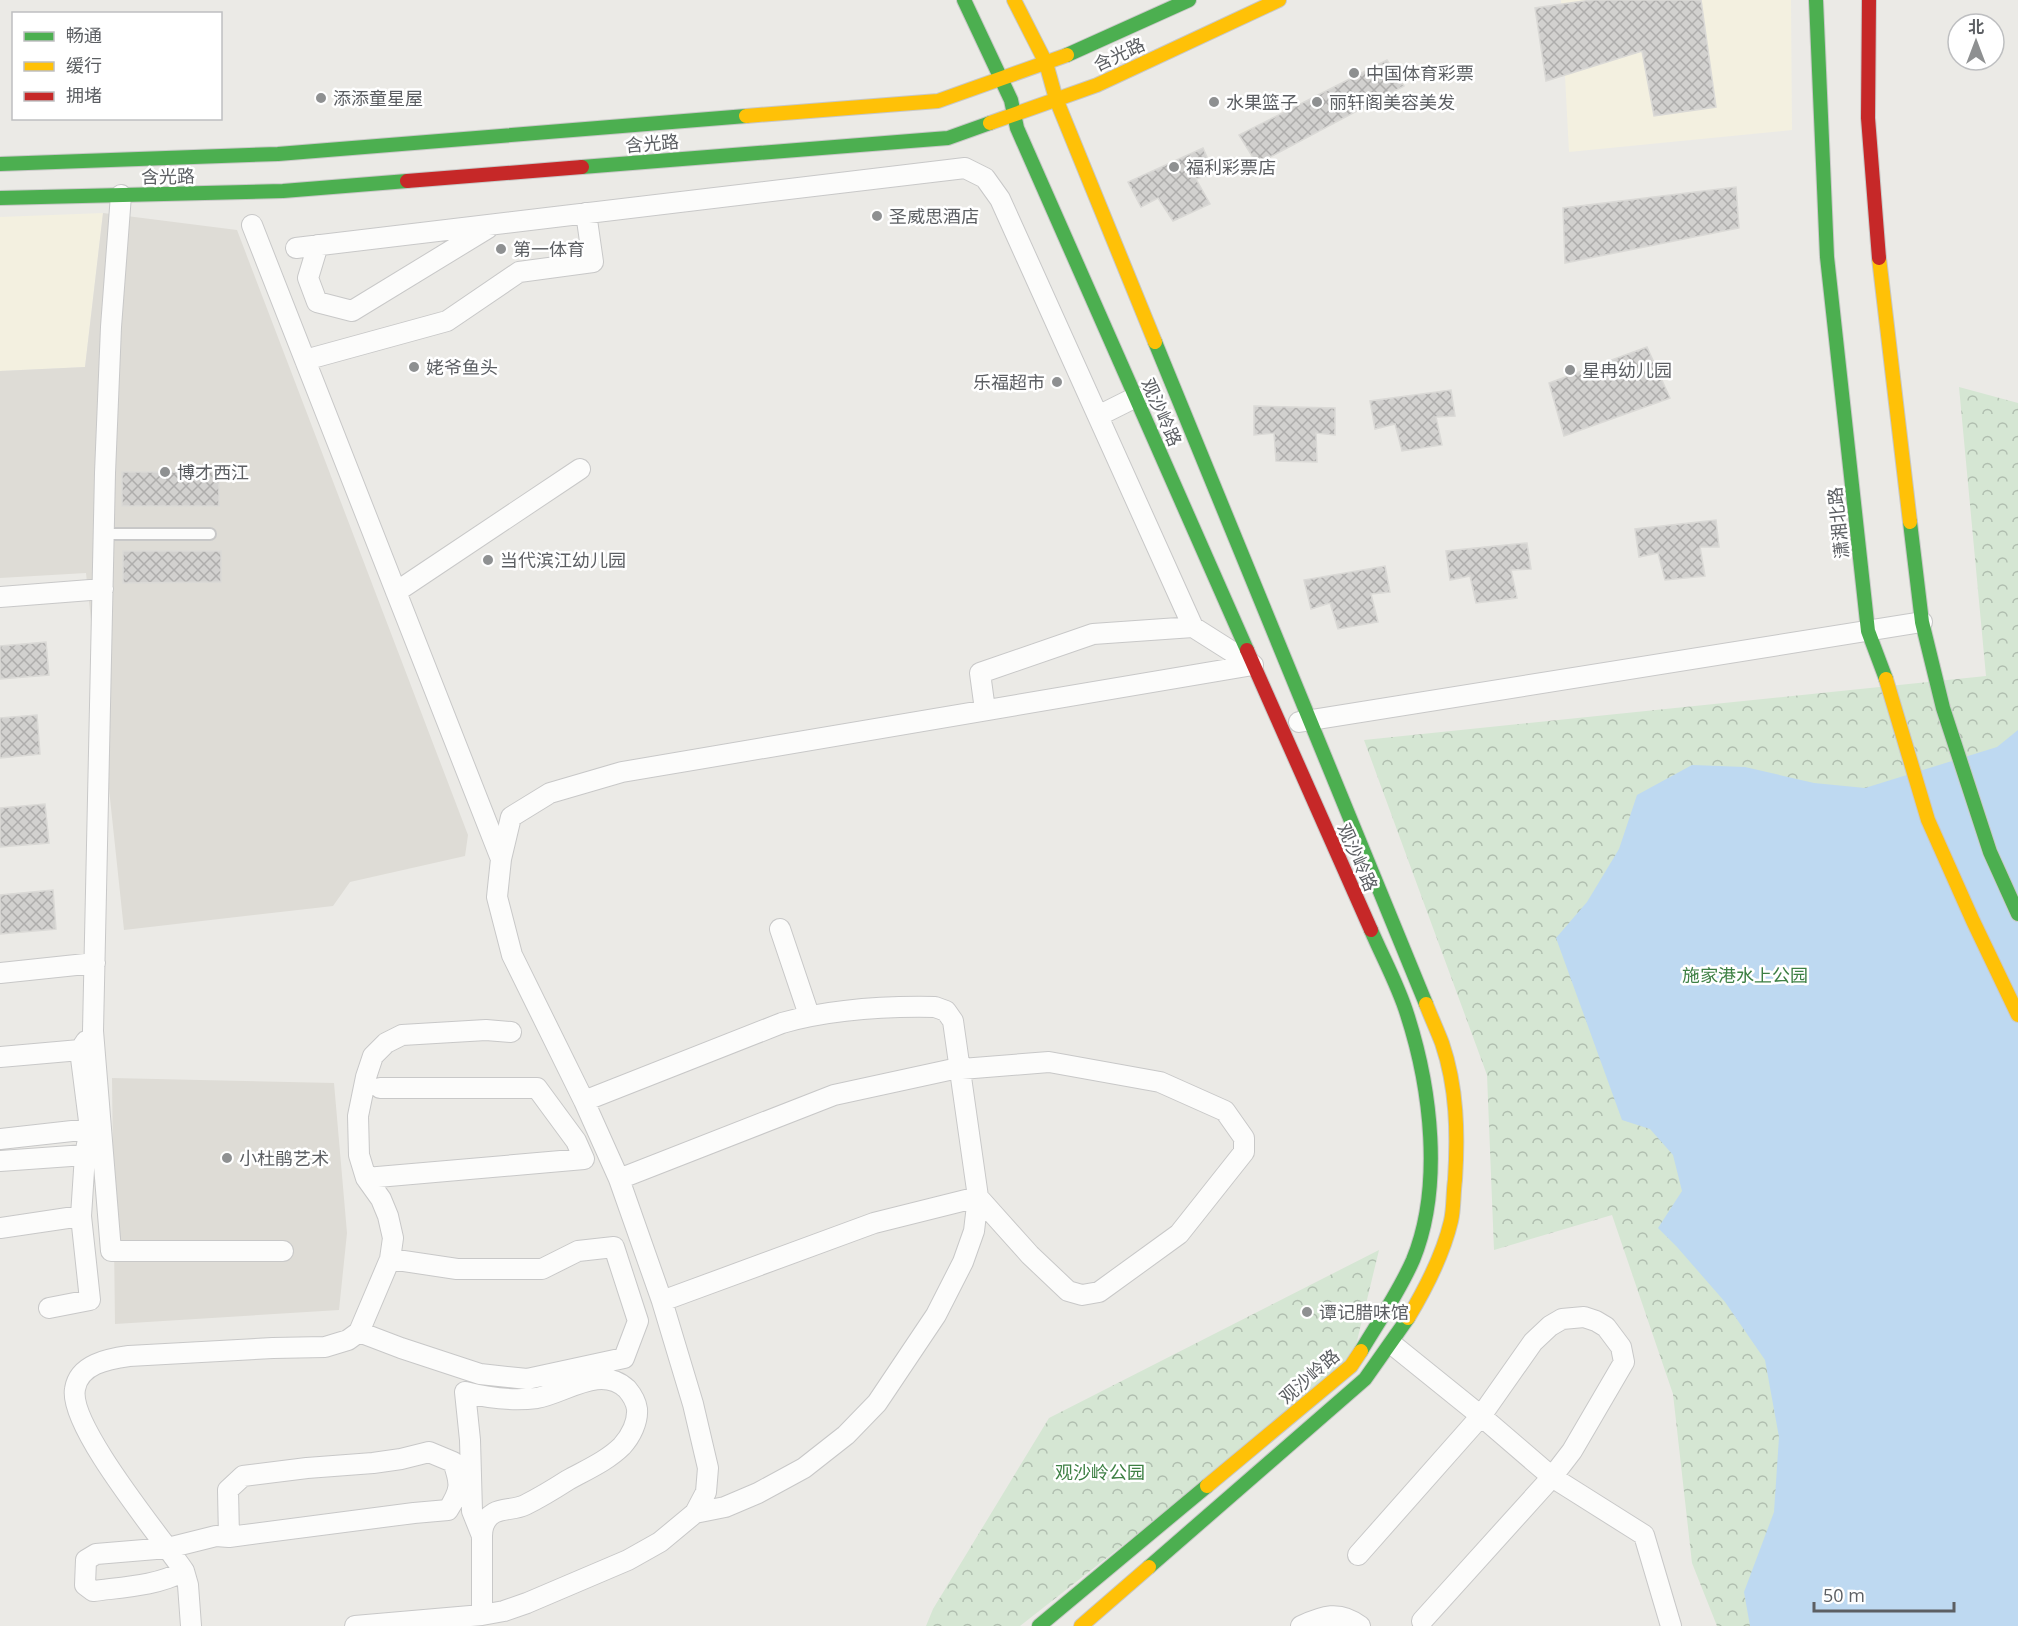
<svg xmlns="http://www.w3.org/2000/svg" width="2018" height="1626" font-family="'Open Sans','Noto Sans SC',sans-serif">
<defs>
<pattern id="forest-crowns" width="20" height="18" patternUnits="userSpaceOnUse" patternTransform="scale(1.5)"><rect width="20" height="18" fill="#d5e6d3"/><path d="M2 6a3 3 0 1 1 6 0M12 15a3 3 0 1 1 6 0" fill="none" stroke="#b0beaf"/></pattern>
<pattern id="building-cross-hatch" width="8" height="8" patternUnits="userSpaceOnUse" patternTransform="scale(1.5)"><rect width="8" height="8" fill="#d2d1cf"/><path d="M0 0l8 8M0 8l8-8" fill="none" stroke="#aeadac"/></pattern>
</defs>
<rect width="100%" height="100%" fill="#ebeae6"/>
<path fill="#f3f0e0" d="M1561,0H1791L1792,130L1569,152Z
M103,213L85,367L0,371V217Z"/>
<path fill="#dedcd6" d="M103,213L237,230L468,835L465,856L350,882L333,906L124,930L86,573L0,578V371L85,367Z
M112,1078L334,1083L347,1233L339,1310L115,1324Z"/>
<path fill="url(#forest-crowns)" d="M1959,387L2018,403V1626H1717L1692,1563L1673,1394L1612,1215L1494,1250L1487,1075L1364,740L1986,676Z
M1379,1250L1351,1366L1020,1626H926L933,1609L1049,1418Z"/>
<path fill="#bed9f1" d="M2018,730V1626H1750L1744,1592L1774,1512L1779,1437L1765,1360L1725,1302L1677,1247L1658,1228L1682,1191L1673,1155L1650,1129L1622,1120L1556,938L1587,902L1619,849L1637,795L1692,765L1745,767L1814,783L1865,788L1997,747Z"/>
<path fill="url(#building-cross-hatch)" stroke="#dad9d6" stroke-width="1.5" d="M1591,0H1701L1716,107L1654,116L1642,51L1546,81L1535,8Z
M1387,60L1404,86L1257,164L1239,135Z
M1203,148L1214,173L1196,179L1210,204L1173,221L1158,198L1141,207L1128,182Z
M1736,187L1739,228L1565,263L1563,208Z
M1647,347L1670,398L1564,436L1549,383Z
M1451,390L1455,416L1436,417L1442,445L1402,451L1395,424L1375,429L1370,401Z
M1254,406L1335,408V435L1316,433L1317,462L1276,461L1274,433L1254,435Z
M122,472H219V506H122Z
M1716,520L1719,547H1700L1705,576L1665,580L1658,553L1639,557L1635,529Z
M1527,543L1531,569L1511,570L1517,598L1476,603L1470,576L1450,580L1446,551Z
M123,551H221V582L123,583Z
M1385,566L1390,592L1371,594L1378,622L1338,629L1330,603L1311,609L1304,580Z
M46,642L49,675L0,679V646Z
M37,715L40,754L0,758V718Z
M45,804L49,843L0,847V808Z
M53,890L56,929L0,934V895Z"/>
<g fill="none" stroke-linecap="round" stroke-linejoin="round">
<defs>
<path id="lane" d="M104,534H210"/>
<path id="street" d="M121,195L111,327L105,473L93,1031L111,1251H283
M252,225L501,859
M318,245L308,278L317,302L352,311L488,228
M296,248L965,168L985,178L1000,199L1193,627L1253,665
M305,360L447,321L519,272L593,262L586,213
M1098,416L1136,397
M396,592L580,469
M0,597L103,589
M985,710L980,673L1093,634L1193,627
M1299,722L1922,622
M780,929L809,1015
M0,973L95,963
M0,1057L80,1050L86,1041
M584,1101L782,1023C832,1009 884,1006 935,1007L946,1011L953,1021L978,1197L974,1231L963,1262L936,1315L877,1403L846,1435L804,1468L758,1493L725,1507L695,1513
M0,1139L90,1129
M0,1161L85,1155
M366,1178L584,1159L576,1141L537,1088H380
M619,1179L834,1095L949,1070L1049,1062L1160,1082L1225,1111L1244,1138V1152L1179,1234L1099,1292L1082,1295L1068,1291L1030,1255L978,1197L874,1223L662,1301
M0,1228L81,1216
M49,1308L90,1300L81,1216L85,1155L90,1129L80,1050
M359,1332L401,1348L480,1374L527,1379L624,1358L638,1321L614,1247L578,1251L542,1269H457L390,1259
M1358,1555L1481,1416L1393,1345
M184,1571C157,1586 123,1587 93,1591L85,1585L86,1560L96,1554L168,1548L216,1536L229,1537L414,1513L448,1510C461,1490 461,1484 453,1462L429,1452L401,1459L373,1463L307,1468L243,1476L228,1490L229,1537
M482,1615V1536C482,1526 485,1518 494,1513C503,1508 515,1510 525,1505C539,1498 554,1489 568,1480C586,1470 607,1461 622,1446C631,1436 638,1422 637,1409C636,1401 632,1395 627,1389C601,1364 565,1393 537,1398C513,1401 488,1398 465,1392L470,1440L472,1511L482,1536
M1422,1621L1552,1477L1572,1451L1624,1362L1621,1347L1606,1327L1596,1321L1584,1317L1562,1319L1550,1326L1533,1342L1481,1416L1552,1477L1644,1535L1671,1626
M191,1626L188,1585L184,1571C161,1537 68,1426 75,1389C79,1364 108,1359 129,1356L273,1348L325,1347L348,1340L359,1332L390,1259L393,1238L388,1216L381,1199L366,1178L359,1155L358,1116L366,1077L373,1056L386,1043L402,1035L486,1030L511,1032
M355,1626L482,1615L504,1611L527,1603L628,1560L660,1542L695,1513L706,1492L708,1468L693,1404L662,1301L619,1179L584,1101L512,955L497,897L501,859L511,817L550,793L622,772L1253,665
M1301,1626C1323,1616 1339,1610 1360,1626"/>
<path id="fast" d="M964,0L1011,100L1017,128L1247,650
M1816,0L1827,257L1868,631L1886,679
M1067,55L1189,0
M0,164L278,154L746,116
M582,167L948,138L990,123
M0,198L283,191L407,181
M1155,342L1426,1004
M1910,522L1922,622L1943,708L1990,852L2018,914
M1361,1351C1379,1321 1399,1292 1413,1260C1443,1187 1431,1088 1407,1014C1398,985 1383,958 1371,930
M1149,1567L1365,1379L1408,1318
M1039,1626L1207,1486"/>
<path id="slow" d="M1014,0L1046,63L1056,99L1155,342
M746,116L938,101L1067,55
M990,123L1097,85L1279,0
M1879,258L1910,522
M1886,679L1928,820L1973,921L2018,1015
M1408,1318C1426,1288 1443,1255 1451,1221C1454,1208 1453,1194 1455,1180C1458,1134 1457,1087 1442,1043C1437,1030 1431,1017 1426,1004
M1207,1486L1351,1366L1361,1351
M1081,1626L1149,1567"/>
<path id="jam" d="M1869,0L1868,118L1879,258
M407,181L582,167
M1247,650L1371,930"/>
</defs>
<use href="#lane" stroke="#c8c8c8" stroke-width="14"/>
<use href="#street" stroke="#c8c8c8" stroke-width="22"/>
<use href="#fast" stroke="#c8c8c7" stroke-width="16"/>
<use href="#slow" stroke="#c8c8c7" stroke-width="16"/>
<use href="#jam" stroke="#c8c8c7" stroke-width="16"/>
<use href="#lane" stroke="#fcfcfb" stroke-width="10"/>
<use href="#street" stroke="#fcfcfb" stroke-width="20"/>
<use href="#fast" stroke="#4caf50" stroke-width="14"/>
<use href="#slow" stroke="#ffc107" stroke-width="14"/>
<use href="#jam" stroke="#c62828" stroke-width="14"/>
</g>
<g fill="#8e9091" stroke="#fff" stroke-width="2">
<circle cx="1354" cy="73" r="6"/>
<circle cx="321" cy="98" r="6"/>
<circle cx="1214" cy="102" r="6"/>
<circle cx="1317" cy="102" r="6"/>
<circle cx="1174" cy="167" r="6"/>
<circle cx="877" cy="216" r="6"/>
<circle cx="501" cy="249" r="6"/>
<circle cx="414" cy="367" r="6"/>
<circle cx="1570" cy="370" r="6"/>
<circle cx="1057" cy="382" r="6"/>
<circle cx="165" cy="472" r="6"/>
<circle cx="488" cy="560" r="6"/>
<circle cx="227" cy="1158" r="6"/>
<circle cx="1307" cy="1312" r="6"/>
</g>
<g text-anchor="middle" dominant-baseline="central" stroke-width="5" stroke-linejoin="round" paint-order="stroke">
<g font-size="18" fill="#5c5f63" stroke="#fff">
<text transform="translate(1119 54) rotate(-25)">含光路</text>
<text transform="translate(652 143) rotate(-5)">含光路</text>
<text transform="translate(168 176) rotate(-1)">含光路</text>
<text transform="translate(1162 412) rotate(66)">观沙岭路</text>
<text transform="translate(1838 523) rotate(-96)">潇湘北路</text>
<text transform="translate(1358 857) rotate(66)">观沙岭路</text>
<text transform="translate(1309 1376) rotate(-41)">观沙岭路</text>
</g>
<g font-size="18" fill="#5c5f63" stroke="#fff" text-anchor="start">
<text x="1366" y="73">中国体育彩票</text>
<text x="333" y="98">添添童星屋</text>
<text x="1226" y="102">水果篮子</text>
<text x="1329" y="102">丽轩阁美容美发</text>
<text x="1186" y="167">福利彩票店</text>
<text x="889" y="216">圣威思酒店</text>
<text x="513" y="249">第一体育</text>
<text x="426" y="367">姥爷鱼头</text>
<text x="1582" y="370">星冉幼儿园</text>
<text x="1045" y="382" text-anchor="end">乐福超市</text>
<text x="177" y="472">博才西江</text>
<text x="500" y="560">当代滨江幼儿园</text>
<text x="239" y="1158">小杜鹃艺术</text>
<text x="1319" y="1312">谭记腊味馆</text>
</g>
<g font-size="18" fill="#3e8044" stroke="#fff">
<text x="1745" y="975">施家港水上公园</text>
<text x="1100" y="1472">观沙岭公园</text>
</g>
</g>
<rect x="12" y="12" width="210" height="108" fill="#ffffff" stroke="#bebfc1" stroke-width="1.5"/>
<rect x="24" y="32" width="30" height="9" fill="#4caf50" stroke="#bebfc1" stroke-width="1.5"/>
<text x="66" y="42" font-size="18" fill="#5c5f63">畅通</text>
<rect x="24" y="62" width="30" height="9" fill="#ffc107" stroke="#bebfc1" stroke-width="1.5"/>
<text x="66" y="72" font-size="18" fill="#5c5f63">缓行</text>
<rect x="24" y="92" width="30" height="9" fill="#c62828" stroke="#bebfc1" stroke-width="1.5"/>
<text x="66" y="102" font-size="18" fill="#5c5f63">拥堵</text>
<g transform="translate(1976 42)"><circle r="28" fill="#ffffff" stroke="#bebfc1" stroke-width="1.5"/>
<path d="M0-4.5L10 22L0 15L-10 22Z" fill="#8e9091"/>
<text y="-9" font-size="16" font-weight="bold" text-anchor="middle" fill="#5c5f63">北</text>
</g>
<path d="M1814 1602v9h140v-9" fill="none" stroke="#5c5f63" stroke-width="3"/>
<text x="1823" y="1602" font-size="18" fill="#5c5f63" stroke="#ffffff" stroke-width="4.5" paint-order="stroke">50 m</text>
</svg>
